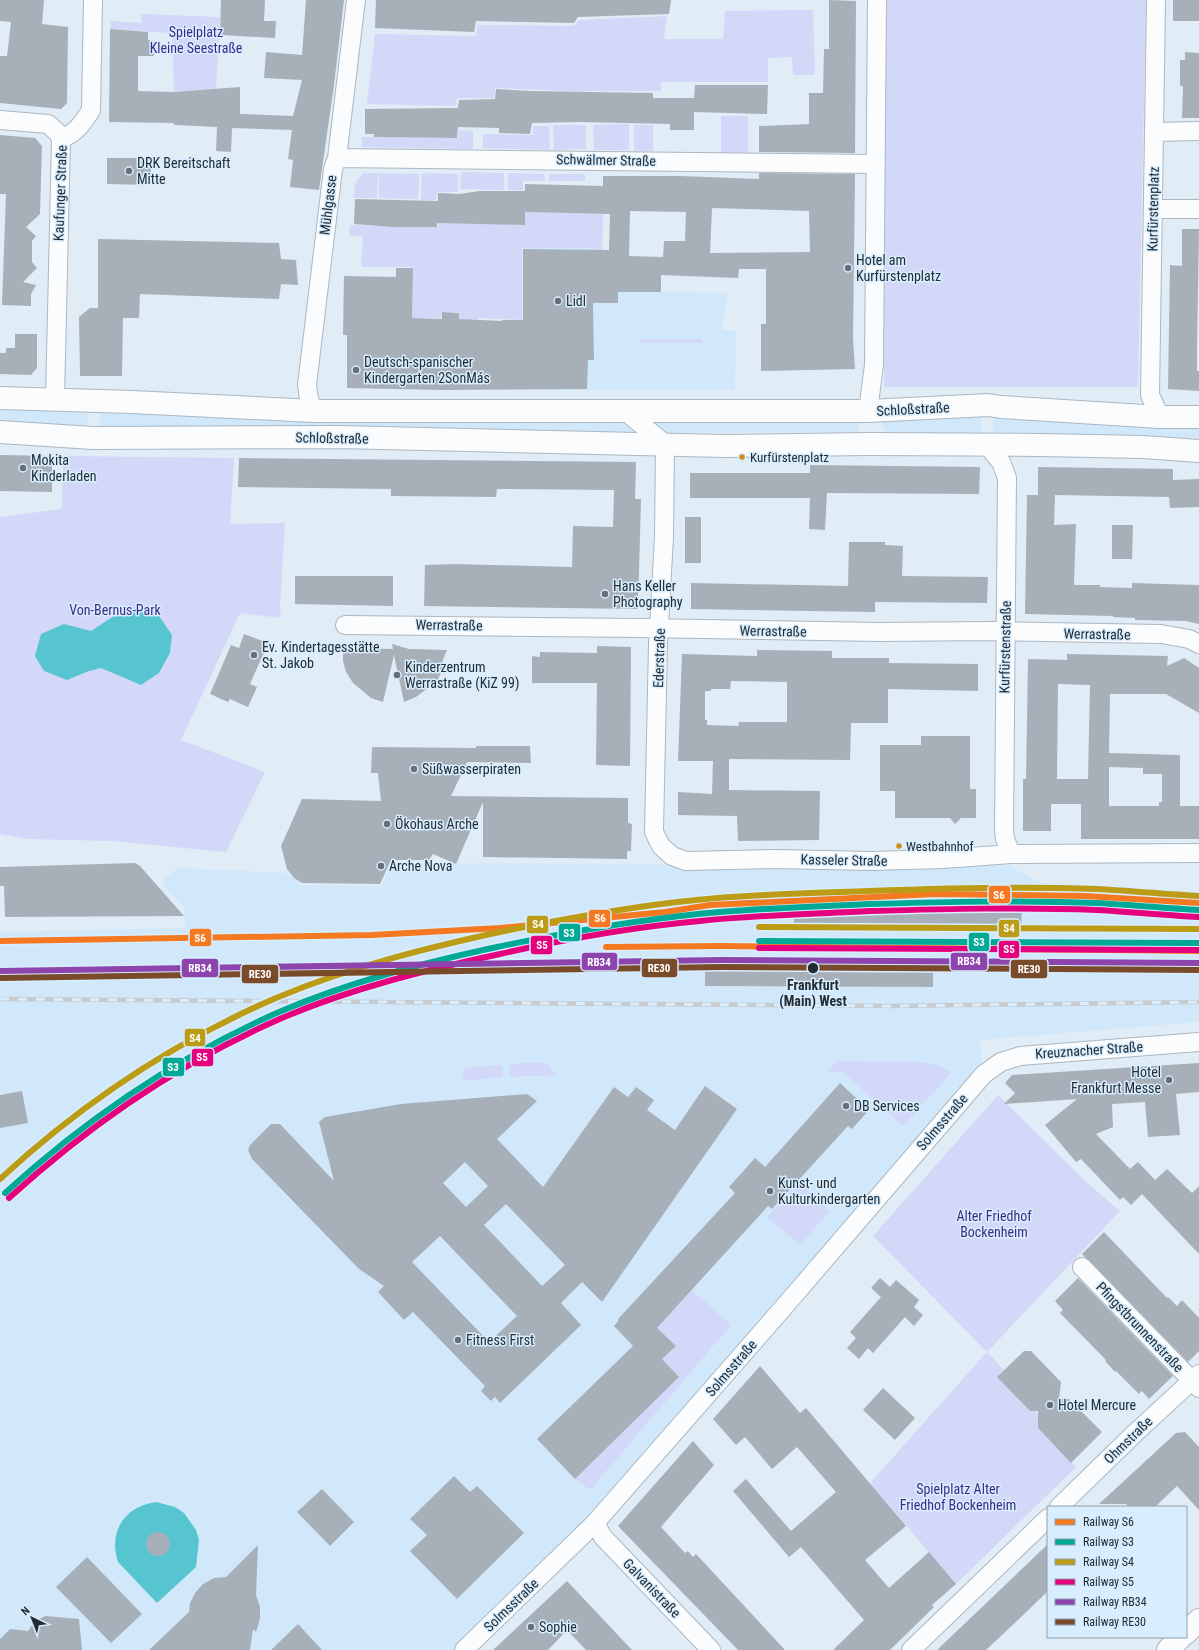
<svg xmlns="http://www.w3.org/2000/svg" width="1199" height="1650" font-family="'Roboto Condensed',sans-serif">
<rect width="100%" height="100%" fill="#e0ecf6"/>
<path fill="#d1e8fb" d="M522,247L593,248V254L619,292L728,293L722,330L736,331L735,390H522Z
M0,403L88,405L87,433L0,427Z
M101,405L619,415L646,438L100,433Z
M994,411L1199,419V444L993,432Z
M982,414L981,432L910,433L890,432L885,431L878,416Z
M646,416H861L858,432L675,433V440L661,439Z
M393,863L635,864L733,867L947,868L1007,865L1053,889L1199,898V1022L979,1040L984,1074L783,1308L464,1650H0V932L185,928L184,907L161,883L177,868L287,873L302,885L381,886Z"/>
<path fill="#d3d8f9" d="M886,0H1146L1138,387H884Z
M813,10L815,75H793L792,57L768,58V82H661V91H569L495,88L494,98H457L456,106L367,104L375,34L476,36L477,25L574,26L579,20L667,16L664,39H723L725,11Z
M141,14L220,17L216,89L174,92L172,33L110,29L111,21L141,23Z
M721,116H748V153H721Z
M629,124V150H594L593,125Z
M553,125H586V149L554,150Z
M634,125H653V151H634Z
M533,126H549L550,150L483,148V134L533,135Z
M459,130L473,131V149L362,147V137L458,138Z
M461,172L504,173V190L460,189Z
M364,173H378L377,198H353L356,181Z
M379,173L419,174L418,199L379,198Z
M422,173L458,174V192H437L436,200H421Z
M508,173L544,174L545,181H523V190H508Z
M549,174H585V181H549Z
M525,212L603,214L602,254H593V248H522V320L478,318L476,363L460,359L459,312H442L441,318H412L413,267H361L363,236H349L350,225L438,227V223L525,224Z
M641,339H702V343H641Z
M63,456L234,458L230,524L285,523L280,607L281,618L240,613L181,740L265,772L226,852L112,841L28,839L0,834V517L62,509Z
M837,1061L921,1062L937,1065L952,1072L903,1126L843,1072H827Z
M543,1062L548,1064L556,1075L510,1077V1064Z
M502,1065L503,1077L463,1081L462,1073L466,1067Z
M998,1095L1083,1179L1120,1211L987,1352L1004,1370L1000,1374V1380L1030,1411H1035L1043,1418L1038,1428L1076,1467L956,1584L870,1483L987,1352L873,1236Z
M798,1182L830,1211L800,1245L767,1217Z
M692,1290L731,1325L590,1490L575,1479L679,1377L662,1359L676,1346L657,1328Z"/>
<path fill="#57c5cf" d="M126,608H145L159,616L172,635L170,653L159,673L141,685L101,668L89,671L67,680L44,671L35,656L41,634L64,624L91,631Z
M156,1502L175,1507L184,1513L196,1530L199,1540L196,1567L157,1603L118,1562C108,1531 125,1506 156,1502Z"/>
<path fill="#a7b0b8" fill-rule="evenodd" d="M0,0H44L42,24L68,27L67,103L61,109L0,103V56H7L11,22L0,21Z
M221,0H265L264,21H276L275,38L220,35Z
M306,0H344L334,85L319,190L290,187L293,160L288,159L292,130L232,128L231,152L216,151L217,127L175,125L173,123L109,122L110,29L148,32V40L154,41V56H138V91L174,92L240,87V114L293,116L302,80L264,78L266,52L302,55Z
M376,0H671L669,14L578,17L574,23L476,21L474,32L375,28Z
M829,0L856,1L855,153L759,152V126L809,124V93H823L824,49H829Z
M1173,0H1199V21H1173Z
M1185,52L1199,53V118H1182L1183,86H1180V60H1185Z
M695,85H768L767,114L694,112V130H670V124L581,122L532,123L530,134L499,133V128L458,127L457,138L374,137V134H365V109L458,108L459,100L495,99L496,89L531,91L653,93V98H694Z
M0,135L35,138L42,146L40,214L26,227L36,236L32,241V262L37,268L23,282L36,285L31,294V306L2,305L6,194H0Z
M107,158H151V185L107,184Z
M759,173L855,174L853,338L855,369L761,371V324H766V269H739L738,278L661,275V292H618V303H593L594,360H588L587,389L442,390L347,388V335H343L344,276L396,277V268H413L412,318L442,319V312L459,313V319L502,321V320H523V249L609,250L610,214L525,212V225L437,223V227H393L354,224L355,199L438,201V193L459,194L480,191H525V184L603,186V176H680L759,179ZM712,208L809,211L810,252L710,253ZM630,211L686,212L685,241H664L663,257L629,256Z
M1182,229H1199L1197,347V371H1199V391L1168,389L1170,265L1182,266Z
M98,239L279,243L281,259L296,260L298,285L281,284L279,299L140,294L139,318H123L122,376H80L79,317L90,308H98Z
M15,334H37V368L31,375L0,374V353H6V348H15Z
M0,455L52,456V492L0,491Z
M239,458L636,462L635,499H641L638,609L424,606L425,565L456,564L572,567L573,526L613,527L614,490L497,489L496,497L391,496V489L238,487Z
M810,465L980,467L979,494L827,493L825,530L809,529L810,498H690V473H810Z
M1038,467L1173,469V480L1199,479V507L1170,508L1169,497L1055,495L1054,525L1076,524L1074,585H1100V587L1132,588V583L1199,585V624L1186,621L1135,620V618L1113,617V616L1025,614L1027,495H1038Z
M685,517H701V563H685Z
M1112,525H1133L1132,559H1112Z
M849,542H885V545L903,546L902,576L988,577L987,603L875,602V612L691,609V583L848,586Z
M295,576H393V606L295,604Z
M244,634L268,643L250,684L257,687L248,707L230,699L228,702L210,694L231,645L239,648Z
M392,644L409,649L447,650L442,662L446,663L437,681L416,697L404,702L394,655L383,702L371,698L353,683L346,672L343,661V648L393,649Z
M597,646L631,647L630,766L596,765L597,683H532V656L540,657V652L597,653Z
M757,650L832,651V658H889V663L978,664V691L888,689V723H851L850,760L729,759V790L820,791L819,840L738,841L737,816L678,815V792L712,794L713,761H678L682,654L757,656ZM731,681L787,682V722H739L738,726L707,725V720H705V691H711V689H730Z
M1067,654L1168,656L1167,666L1184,658L1199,668V713L1166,694H1110L1109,753L1180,755V806H1199V839H1081V804H1051V831H1023V779H1026L1028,659L1067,660ZM1058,684L1090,685L1088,779H1057ZM1109,767L1143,768V774H1162V802H1159V806H1109Z
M921,736H970V789H976V818H961L955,824L950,818H895V791H880V745H921Z
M476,746H530L531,763L467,762L451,796L628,798V823L632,824L631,851H627V859L483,857V802L456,864L433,854L429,860H391L380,884L302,883L294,878L287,869L281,846L302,799L381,801L378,773H371L372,747L476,748Z
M135,863L140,866L184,916L5,917L4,886H0V867Z
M897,903H1022L1021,930L794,929V905Z
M705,967L933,968V987L705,986Z
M1199,1063V1092L1176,1094L1180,1135L1148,1137L1145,1102L1112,1104L1113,1127L1096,1134L1130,1169L1138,1162L1155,1180L1167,1169L1192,1193L1199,1186V1254L1142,1194L1131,1205L1123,1197L1120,1200L1081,1159L1076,1162L1045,1125L1077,1099L1004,1104L1015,1093L1005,1083L1012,1075Z
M840,1083L869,1110L852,1129L848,1126L772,1209L768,1206L657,1328L676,1346L662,1359L679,1377L575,1479L537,1439L633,1346L614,1326L619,1320L618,1319L735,1193L729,1187L755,1158L765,1167Z
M705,1086L737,1109L602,1302L582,1282L561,1303L581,1325L500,1403L495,1397L491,1401L481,1391L485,1386L413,1312L404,1320L378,1292L384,1286L359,1269L252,1159L248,1150L250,1145L271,1124H280L334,1181L319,1122L325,1117L401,1104L527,1094L537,1101L497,1139L543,1187L614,1087L628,1097L636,1087L654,1100L647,1110L675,1130ZM465,1162L488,1186L466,1207L443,1183ZM506,1204L565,1265L542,1286L484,1225ZM440,1236L517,1316L489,1342L412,1262Z
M22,1091L28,1123L0,1128V1095Z
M1104,1232L1167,1298L1168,1297L1177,1306L1182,1300L1199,1318V1351L1188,1362L1082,1254Z
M880,1278L890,1287L896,1280L919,1300L914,1307L923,1315L914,1326L905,1317L873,1353L868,1348L859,1359L847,1348L856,1338L850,1332L881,1297L871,1288Z
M1078,1278L1173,1376L1149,1399L1142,1391L1139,1394L1116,1371L1115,1372L1105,1361L1106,1360L1060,1313L1063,1310L1055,1301Z
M1024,1351H1031L1061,1382L1059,1399H1069L1102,1432L1071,1463L1038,1428V1411H1030L997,1377Z
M760,1366L800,1413L806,1408L906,1526L865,1560L889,1588L929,1552L956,1584L932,1605L934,1607L890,1650H833L864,1620L801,1547L789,1557L733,1491L746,1479L791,1531L836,1492L797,1447L772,1469L745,1437L736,1445L713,1419Z
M883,1388L915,1418L895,1440L863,1410Z
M1185,1432L1199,1447V1510L1177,1486L1155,1507H1129L1126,1504H1099L1176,1433Z
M693,1441L714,1465L661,1527L685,1553L688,1551L693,1557L696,1554L785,1650H738L618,1526Z
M454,1476L470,1492L477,1486L524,1533L457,1599L410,1551L427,1535L410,1519Z
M322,1489L354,1522L330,1546L297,1512Z
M146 1544a12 12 0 1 1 24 0a12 12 0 1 1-24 0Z
M1048,1544V1591L1019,1619L986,1650H937Z
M258,1545L256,1595L260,1607V1619L256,1632L253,1629L250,1650H149L189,1612L190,1603L195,1593L203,1584L214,1578L226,1577Z
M87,1557L142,1614L111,1643L56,1587Z
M567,1581L632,1650H586L567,1630L548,1650H493Z
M46,1616L79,1619L82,1650H0V1639L10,1629L28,1631L36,1620Z
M298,1624L322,1650H271Z"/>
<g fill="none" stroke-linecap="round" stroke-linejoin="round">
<defs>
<path id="minor" d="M1156,0L1150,395L1160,417
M0,120L48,124L58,133L61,139L55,399
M1154,132L1199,131
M61,139C76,133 83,123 91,110L93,0
M337,158L876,164
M1153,209H1199
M314,411L309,399L307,385L333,169L337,158L356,0
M625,411L665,444L664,537L658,644L654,832L661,846L672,856L686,861L775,859L870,861L943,859L1011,854L1199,853
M868,411L874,365L877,0
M986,444L1001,462L1007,478L1004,830L1005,839L1011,854
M345,625L642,628L879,632L993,631L1161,634L1189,639L1199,644
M1082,1267L1199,1388
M1059,1507L1134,1434L1199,1374
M595,1523L603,1537L711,1650
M464,1650L595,1523L783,1308L984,1074L1001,1062L1020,1056L1199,1042
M911,1650L1048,1518"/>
<path id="tertiary" d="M0,398L132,402L314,411H868L988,405L1001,407L1160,417H1199
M0,432L93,438L339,437L724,446L867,444L1041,445L1143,447L1199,451
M1186,1633L1199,1620
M1168,1650L1181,1637"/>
</defs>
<use href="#minor" stroke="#acb7bf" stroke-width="20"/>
<use href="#tertiary" stroke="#acb7bf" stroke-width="24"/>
<use href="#minor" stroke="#fafcfe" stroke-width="18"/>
<use href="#tertiary" stroke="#fafcfe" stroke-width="22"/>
<defs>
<path id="rail" d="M0,999L891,1006L1199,1002"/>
</defs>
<use href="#rail" stroke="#c7cbce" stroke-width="4.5"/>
<use href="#rail" stroke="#d8edfe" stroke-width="3" stroke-dasharray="9" stroke-linecap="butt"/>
<defs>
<path id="rail-1" d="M0,941L372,935L500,928L665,912L710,905L936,894L1085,896L1199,903
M606,947L721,946L1199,951"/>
<path id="rail-2" d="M759,941L1199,943
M5,1193C86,1119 177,1057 279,1012C349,982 423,963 497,947C563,933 631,921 698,914C755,908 812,907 869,904C945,902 1021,900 1097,903C1131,905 1165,908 1199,910"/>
<path id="rail-3" d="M759,927L1199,929
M0,1179C81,1104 174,1042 276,998C352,966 433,946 514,929C574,917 635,906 696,900C753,894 811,893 868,891C945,888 1021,886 1097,889C1131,891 1165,894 1199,896"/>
<path id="rail-4" d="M759,948L1199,950
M9,1198C90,1124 181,1062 282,1018C352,988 426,970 500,954C566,939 633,927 700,921C756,915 813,914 870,911C946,909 1022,907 1097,910C1131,912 1165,915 1198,917"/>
<path id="rail-5" d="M0,971L721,960L1199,963"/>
<path id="rail-6" d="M0,978L721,967L1199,970"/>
</defs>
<use href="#rail-1" stroke="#d8edfe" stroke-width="9"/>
<use href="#rail-2" stroke="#d8edfe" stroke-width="9"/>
<use href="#rail-3" stroke="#d8edfe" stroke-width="9"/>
<use href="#rail-4" stroke="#d8edfe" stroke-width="9"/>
<use href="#rail-5" stroke="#d8edfe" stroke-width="9"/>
<use href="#rail-6" stroke="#d8edfe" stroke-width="9"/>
<use href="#rail-1" stroke="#f57921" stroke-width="6"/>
<use href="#rail-2" stroke="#00a896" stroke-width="6"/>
<use href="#rail-3" stroke="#bc9c16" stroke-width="6"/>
<use href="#rail-4" stroke="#e5007d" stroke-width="6"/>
<use href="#rail-5" stroke="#8e44ad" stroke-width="6"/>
<use href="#rail-6" stroke="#7a4b2a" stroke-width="6"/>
</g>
<g fill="#657079" stroke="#d8edfe" stroke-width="1.5">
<circle cx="129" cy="171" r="4"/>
<circle cx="848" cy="268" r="4"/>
<circle cx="558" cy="301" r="4"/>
<circle cx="356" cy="370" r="4"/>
<circle cx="23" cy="468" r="4"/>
<circle cx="605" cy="594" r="4"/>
<circle cx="254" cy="655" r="4"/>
<circle cx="397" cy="675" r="4"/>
<circle cx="414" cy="769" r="4"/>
<circle cx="387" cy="824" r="4"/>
<circle cx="381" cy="866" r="4"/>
<circle cx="1169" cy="1080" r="4"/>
<circle cx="846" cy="1106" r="4"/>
<circle cx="770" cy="1191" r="4"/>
<circle cx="458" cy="1340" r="4"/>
<circle cx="1050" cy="1405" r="4"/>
<circle cx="531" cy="1627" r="4"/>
</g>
<g fill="#cd8e0b" stroke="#d8edfe" stroke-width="1.5">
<circle cx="742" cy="457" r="3.5"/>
<circle cx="899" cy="846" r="3.5"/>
</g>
<circle fill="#232d35" stroke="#d8edfe" stroke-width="1.5" cx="813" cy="968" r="6"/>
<g text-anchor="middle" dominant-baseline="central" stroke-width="3" stroke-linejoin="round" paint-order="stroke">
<g font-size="13" fill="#232d35" stroke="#d8edfe" text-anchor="start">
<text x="750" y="457">Kurfürstenplatz</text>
<text x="906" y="846">Westbahnhof</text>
</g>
<g font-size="14" fill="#3c2c87" stroke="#d8edfe">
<text x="196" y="32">Spielplatz<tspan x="196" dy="16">Kleine Seestraße</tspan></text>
<text x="115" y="610">Von-Bernus-Park</text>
<text x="994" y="1216">Alter Friedhof<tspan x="994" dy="16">Bockenheim</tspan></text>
<text x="958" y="1489">Spielplatz Alter<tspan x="958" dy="16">Friedhof Bockenheim</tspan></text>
</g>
<g font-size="14" fill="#232d35" stroke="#d8edfe">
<text transform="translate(606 160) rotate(1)">Schwälmer Straße</text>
<text transform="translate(60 193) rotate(-88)">Kaufunger Straße</text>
<text transform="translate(328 205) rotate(-83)">Mühlgasse</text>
<text transform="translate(1153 209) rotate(-89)">Kurfürstenplatz</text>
<text transform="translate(913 409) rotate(-3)">Schloßstraße</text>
<text transform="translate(332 438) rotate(1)">Schloßstraße</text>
<text transform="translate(449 625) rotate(1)">Werrastraße</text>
<text transform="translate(773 631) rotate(1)">Werrastraße</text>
<text transform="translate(1097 634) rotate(1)">Werrastraße</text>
<text transform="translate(1005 647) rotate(-89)">Kurfürstenstraße</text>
<text transform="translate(659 658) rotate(-88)">Ederstraße</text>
<text transform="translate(844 860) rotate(1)">Kasseler Straße</text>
<text transform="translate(1089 1050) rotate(-4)">Kreuznacher Straße</text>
<text transform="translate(942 1122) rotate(-49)">Solmsstraße</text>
<text transform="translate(1140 1327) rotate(46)">Pfingstbrunnenstraße</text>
<text transform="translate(731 1368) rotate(-49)">Solmsstraße</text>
<text transform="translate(1128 1440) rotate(-44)">Ohmstraße</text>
<text transform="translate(652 1588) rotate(46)">Galvanistraße</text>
<text transform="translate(511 1605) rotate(-44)">Solmsstraße</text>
</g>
<g font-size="14" fill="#232d35" stroke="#d8edfe" text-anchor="start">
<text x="137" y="163">DRK Bereitschaft<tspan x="137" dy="16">Mitte</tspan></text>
<text x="856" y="260">Hotel am<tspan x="856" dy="16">Kurfürstenplatz</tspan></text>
<text x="566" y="301">Lidl</text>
<text x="364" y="362">Deutsch-spanischer<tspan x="364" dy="16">Kindergarten 2SonMás</tspan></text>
<text x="31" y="460">Mokita<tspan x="31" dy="16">Kinderladen</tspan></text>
<text x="613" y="586">Hans Keller<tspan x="613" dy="16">Photography</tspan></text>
<text x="262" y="647">Ev. Kindertagesstätte<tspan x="262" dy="16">St. Jakob</tspan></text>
<text x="405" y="667">Kinderzentrum<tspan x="405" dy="16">Werrastraße (KiZ 99)</tspan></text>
<text x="422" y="769">Süßwasserpiraten</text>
<text x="395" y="824">Ökohaus Arche</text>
<text x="389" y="866">Arche Nova</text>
<text x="1161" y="1072" text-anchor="end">Hotel<tspan x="1161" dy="16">Frankfurt Messe</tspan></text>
<text x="854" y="1106">DB Services</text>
<text x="778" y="1183">Kunst- und<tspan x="778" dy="16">Kulturkindergarten</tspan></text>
<text x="466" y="1340">Fitness First</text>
<text x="1058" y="1405">Hotel Mercure</text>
<text x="539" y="1627">Sophie</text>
</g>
<g font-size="14" font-weight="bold" fill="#232d35" stroke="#d8edfe">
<text x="813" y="985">Frankfurt<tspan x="813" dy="16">(Main) West</tspan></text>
</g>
</g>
<g stroke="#d8edfe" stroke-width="1.5">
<rect x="988" y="885" width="23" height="19" rx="4" fill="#f57921"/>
<rect x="588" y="909" width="23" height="19" rx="4" fill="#f57921"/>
<rect x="526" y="915" width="23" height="19" rx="4" fill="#bc9c16"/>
<rect x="998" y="919" width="22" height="19" rx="4" fill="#bc9c16"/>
<rect x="558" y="923" width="23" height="19" rx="4" fill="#00a896"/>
<rect x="189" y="928" width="23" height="19" rx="4" fill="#f57921"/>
<rect x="968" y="932" width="22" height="20" rx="4" fill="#00a896"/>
<rect x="530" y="935" width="23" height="20" rx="4" fill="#e5007d"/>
<rect x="998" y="940" width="22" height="19" rx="4" fill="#e5007d"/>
<rect x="950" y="952" width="38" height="19" rx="4" fill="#8e44ad"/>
<rect x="581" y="952" width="37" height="19" rx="4" fill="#8e44ad"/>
<rect x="641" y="958" width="37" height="20" rx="4" fill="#7a4b2a"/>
<rect x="181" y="958" width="38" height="20" rx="4" fill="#8e44ad"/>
<rect x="1010" y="959" width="38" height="20" rx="4" fill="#7a4b2a"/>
<rect x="241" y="964" width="38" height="20" rx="4" fill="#7a4b2a"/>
<rect x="184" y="1028" width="22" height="19" rx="4" fill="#bc9c16"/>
<rect x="191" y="1048" width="23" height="19" rx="4" fill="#e5007d"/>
<rect x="162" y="1057" width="23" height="20" rx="4" fill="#00a896"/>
</g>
<g font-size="11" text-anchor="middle" font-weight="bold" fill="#fff">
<text x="999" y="899">S6</text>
<text x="600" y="922">S6</text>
<text x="538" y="928">S4</text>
<text x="1009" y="932">S4</text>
<text x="569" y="937">S3</text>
<text x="200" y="942">S6</text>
<text x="979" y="946">S3</text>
<text x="542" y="949">S5</text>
<text x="1009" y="953">S5</text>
<text x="969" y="965">RB34</text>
<text x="599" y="966">RB34</text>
<text x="659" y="972">RE30</text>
<text x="200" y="972">RB34</text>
<text x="1029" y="973">RE30</text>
<text x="260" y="978">RE30</text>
<text x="195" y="1042">S4</text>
<text x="202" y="1061">S5</text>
<text x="173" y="1071">S3</text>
</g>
<rect x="1047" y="1506" width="140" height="132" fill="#d8edfe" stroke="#90a0ae"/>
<rect x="1055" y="1519" width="20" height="6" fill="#f57921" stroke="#90a0ae"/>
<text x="1083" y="1526" font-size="12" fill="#232d35">Railway S6</text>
<rect x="1055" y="1539" width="20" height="6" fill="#00a896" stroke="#90a0ae"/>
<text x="1083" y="1546" font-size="12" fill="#232d35">Railway S3</text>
<rect x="1055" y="1559" width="20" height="6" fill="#bc9c16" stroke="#90a0ae"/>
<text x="1083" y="1566" font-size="12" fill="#232d35">Railway S4</text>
<rect x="1055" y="1579" width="20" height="6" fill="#e5007d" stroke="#90a0ae"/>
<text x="1083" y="1586" font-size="12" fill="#232d35">Railway S5</text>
<rect x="1055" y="1599" width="20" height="6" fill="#8e44ad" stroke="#90a0ae"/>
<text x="1083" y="1606" font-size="12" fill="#232d35">Railway RB34</text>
<rect x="1055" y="1619" width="20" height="6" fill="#7a4b2a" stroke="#90a0ae"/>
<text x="1083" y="1626" font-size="12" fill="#232d35">Railway RE30</text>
<g transform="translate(32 1618) rotate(317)" stroke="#d8edfe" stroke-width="3" paint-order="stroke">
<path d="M0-3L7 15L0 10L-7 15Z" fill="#232d35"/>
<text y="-6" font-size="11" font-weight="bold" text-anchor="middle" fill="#232d35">N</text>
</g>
</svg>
